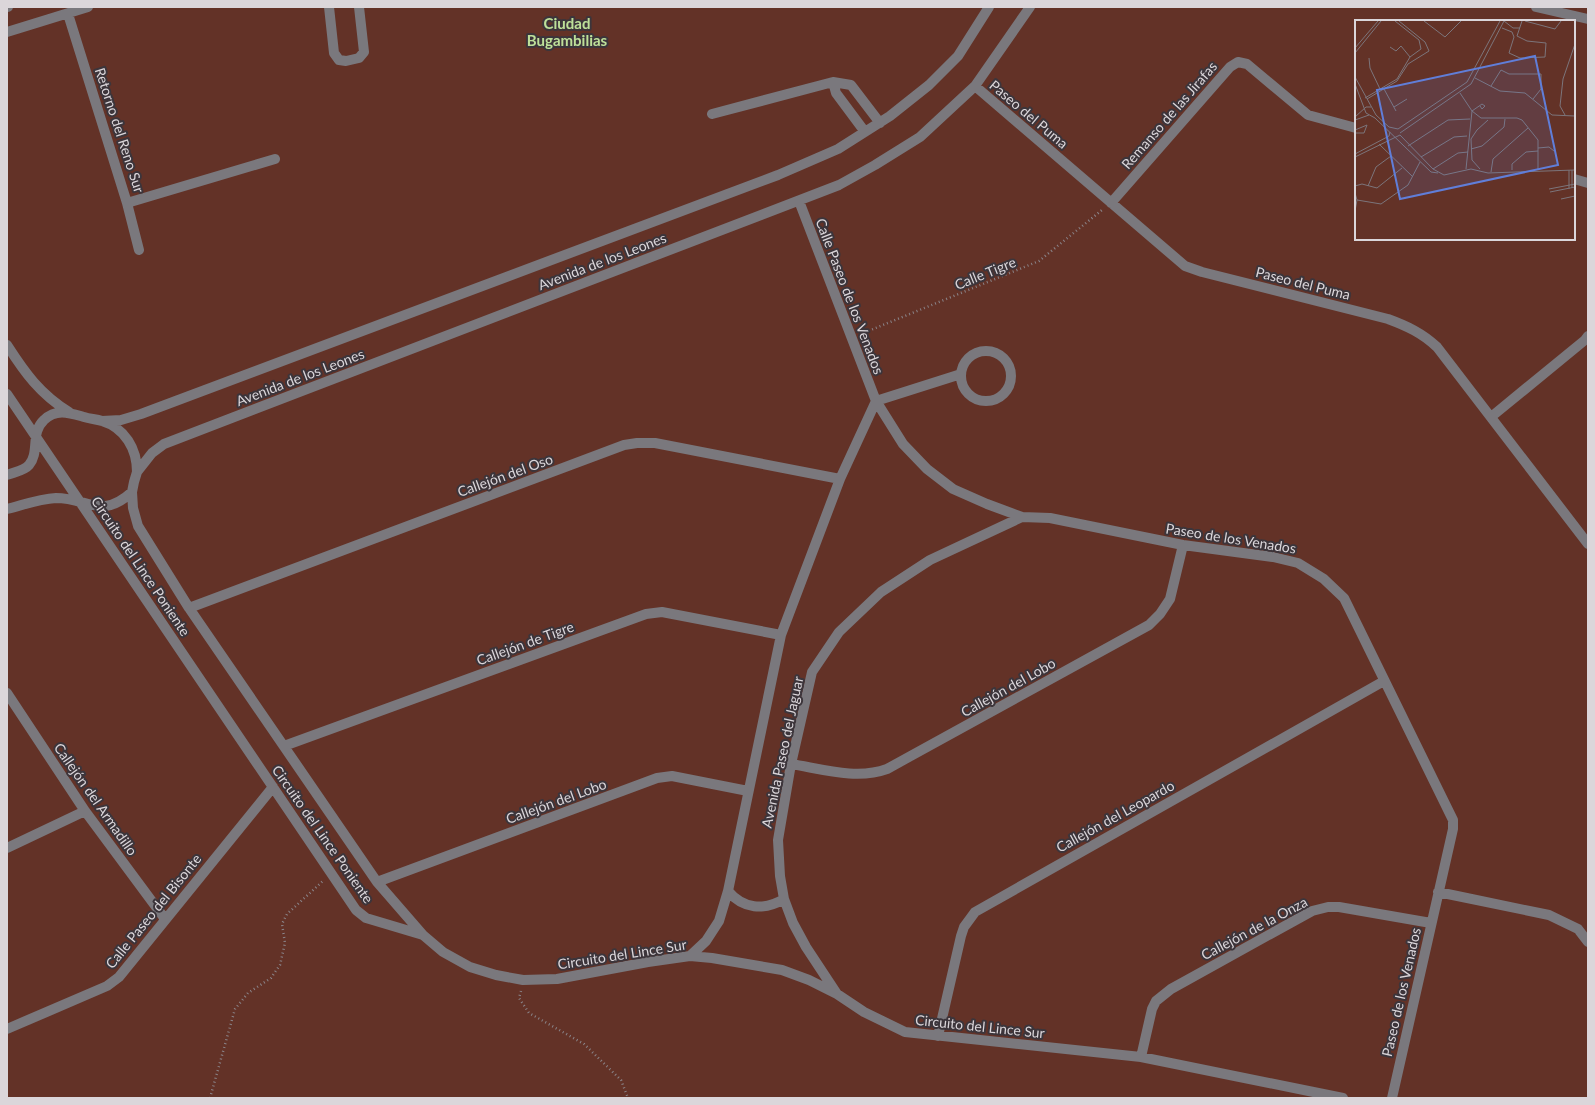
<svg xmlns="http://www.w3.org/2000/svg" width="1595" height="1105" font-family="Lato,sans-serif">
<rect width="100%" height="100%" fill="#3c353b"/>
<path fill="#633227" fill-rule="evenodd" d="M7,7H1588V1098H7ZM1356,21H1574V239H1356Z"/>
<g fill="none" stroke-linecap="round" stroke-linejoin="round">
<path stroke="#8a8489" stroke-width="2.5" stroke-dasharray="1 3" stroke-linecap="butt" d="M861,334L1039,261L1102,210
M521,991L519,998L529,1013L584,1044L621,1080L628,1098
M210,1098L235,1009L248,993L271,978L280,965L285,943L282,924L287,914L323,881"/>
<path stroke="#7a787d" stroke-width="10" d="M7,7H8
M329,7L334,53L339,60L346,61L359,58L364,52L359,7
M1030,7L975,86L920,137L875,165L839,185L164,444L152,453L137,472L134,482L132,492L133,508L138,526L189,608L377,882L423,935L443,952L470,967L496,975L523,980L557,979L648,962L690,956L712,958L782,970L809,980L837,994L864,1012L905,1032L1141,1057L1343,1098
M1536,7L1588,19
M68,14L127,203L139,250
M7,32L88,7
M833,82L836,93L865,132
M975,86L1185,266L1202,272L1388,319C1407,326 1422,333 1437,347L1588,544
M712,114L833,82L851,85L880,123
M1574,179L1588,183
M799,201L876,401L903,444L927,469L953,489L987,504L1022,517L1050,518L1183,545L1273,557L1298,563L1324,579L1344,598L1453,820V829L1392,1098
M127,203L275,159
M1111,203L1230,67L1238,62L1247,64L1308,115L1356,128
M7,345C25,373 40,394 69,412
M961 376a25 25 0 1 1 50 0a25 25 0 1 1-50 0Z
M7,394L356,910L366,918L423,935
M876,401L961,374
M1491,417L1585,340L1588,336
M102,421L121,420L141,414L778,175L838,149L890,116L929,85L958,56L989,7
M7,475C14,472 24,471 29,465C40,452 30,433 44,420C56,408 70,413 84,417C90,419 96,419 102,421C125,428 137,449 137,472
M7,509C23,505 39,499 56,498C88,498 101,520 132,492
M189,608L624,445L637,443H655L840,479
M7,693L85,811L165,919
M284,746L646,614L662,612L781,635
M791,764C822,769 857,780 887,769L1149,625L1160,614L1170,599L1183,545
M7,848L85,811
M377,882L657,778L672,776L748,791
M728,891C743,909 764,911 784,899
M1438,892L1549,915L1578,929L1588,942
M690,956L706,941L719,921L728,891L781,635L840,479L876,401
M837,994L806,947L793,923L784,899L780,876L778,840L791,764L812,672L839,632L881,592L930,560L1022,517
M7,1029L107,986L119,977L273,787
M938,1036L961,936L964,927L975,912L1384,681
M1141,1057L1152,1009L1156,1001L1171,989L1312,911L1328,907H1339L1431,923"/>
</g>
<g text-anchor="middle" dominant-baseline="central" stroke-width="4" stroke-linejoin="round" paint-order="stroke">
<g font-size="14" fill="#dbd6da" stroke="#3c353b">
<text transform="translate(1029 114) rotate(40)">Paseo del Puma</text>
<text transform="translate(1169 115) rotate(-49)">Remanso de las Jirafas</text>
<text transform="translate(120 130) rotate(72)">Retorno del Reno Sur</text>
<text transform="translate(602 261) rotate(-21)">Avenida de los Leones</text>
<text transform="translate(985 273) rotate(-22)">Calle Tigre</text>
<text transform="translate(1303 283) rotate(14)">Paseo del Puma</text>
<text transform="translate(850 296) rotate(69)">Calle Paseo de los Venados</text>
<text transform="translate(300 377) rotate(-21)">Avenida de los Leones</text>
<text transform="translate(505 475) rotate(-20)">Callejón del Oso</text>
<text transform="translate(1231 538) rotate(9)">Paseo de los Venados</text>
<text transform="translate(141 566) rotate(56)">Circuito del Lince Poniente</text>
<text transform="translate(525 643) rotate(-20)">Callejón de Tigre</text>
<text transform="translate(1008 687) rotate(-29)">Callejón del Lobo</text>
<text transform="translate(782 752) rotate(-78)">Avenida Paseo del Jaguar</text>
<text transform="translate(96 799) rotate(55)">Callejón del Armadillo</text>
<text transform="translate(556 801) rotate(-20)">Callejón del Lobo</text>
<text transform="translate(1115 816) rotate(-29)">Callejón del Leopardo</text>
<text transform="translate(323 834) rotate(55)">Circuito del Lince Poniente</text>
<text transform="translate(153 911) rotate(-51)">Calle Paseo del Bisonte</text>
<text transform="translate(1254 928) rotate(-28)">Callejón de la Onza</text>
<text transform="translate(622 954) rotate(-9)">Circuito del Lince Sur</text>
<text transform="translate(1401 992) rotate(-77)">Paseo de los Venados</text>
<text transform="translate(980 1026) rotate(6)">Circuito del Lince Sur</text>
</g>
<g font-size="15" font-weight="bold" fill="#bee099" stroke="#3c353b">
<text x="567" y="23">Ciudad<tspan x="567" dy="17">Bugambilias</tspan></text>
</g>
</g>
<g transform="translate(1355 20)">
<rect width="220" height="220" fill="#3c353b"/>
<path d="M0,1H220V219H0Z" fill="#633227"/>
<path fill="none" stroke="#7c757b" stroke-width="1" d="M69,1L90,17L106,1M149,1L158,8H165M170,1L200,9L206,1M147,8L157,12L159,17M162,16L167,1M159,17L154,33L165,38L190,37L191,23L172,21L162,16M35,27L41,31L46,26L55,37M0,28L23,1M0,33L26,1M14,38L15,48L25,69M0,57L21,95L34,107L43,109L112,62L145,1M120,58L145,71L170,73L197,95L220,96M0,64L11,93L20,98L76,152L83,153M136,66L146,50L154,54H186V69L178,79M29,69L41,91M105,73L117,91L126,98H162L167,100L183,120V150M10,78L42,59L55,37L66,29L64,20L40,1M12,79L42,61L53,44L74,31L70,22L44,1M39,87L52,79M117,91L127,84L130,86L127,89L125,86M210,95L205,86L208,59L220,24M0,97L11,87H16M0,100L14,95M0,110L12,105L9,113H0M45,113L116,64L149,1M45,115L78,149L89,155L116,149L133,153L220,150M24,124L58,157M53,126L93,100L115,99M183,128L194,127L199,131M116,129L127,126L149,107L150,99M0,134L34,116L35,112M0,137L45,115M66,137L99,117L112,116M78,149L103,133L113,132M111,149L117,91M125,149L117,140L116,119L122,110L133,100M157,150V144L171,132L183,131M214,150V169M217,150V168M136,152L138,139L173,108M0,166L7,164L22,168L47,148M13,166L21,147L36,136M194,169L220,164M195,172L220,167M0,173L2,180L0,191M206,179L220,176M2,180L26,184L53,165L65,142"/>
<path fill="#607ed9" fill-opacity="0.15" stroke="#607ed9" stroke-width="2" d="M180,36L203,145L45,179L22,70Z"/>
<rect width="220" height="220" fill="none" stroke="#dbd6da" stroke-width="2"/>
</g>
<rect width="1595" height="1105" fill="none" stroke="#dbd6da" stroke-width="16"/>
</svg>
